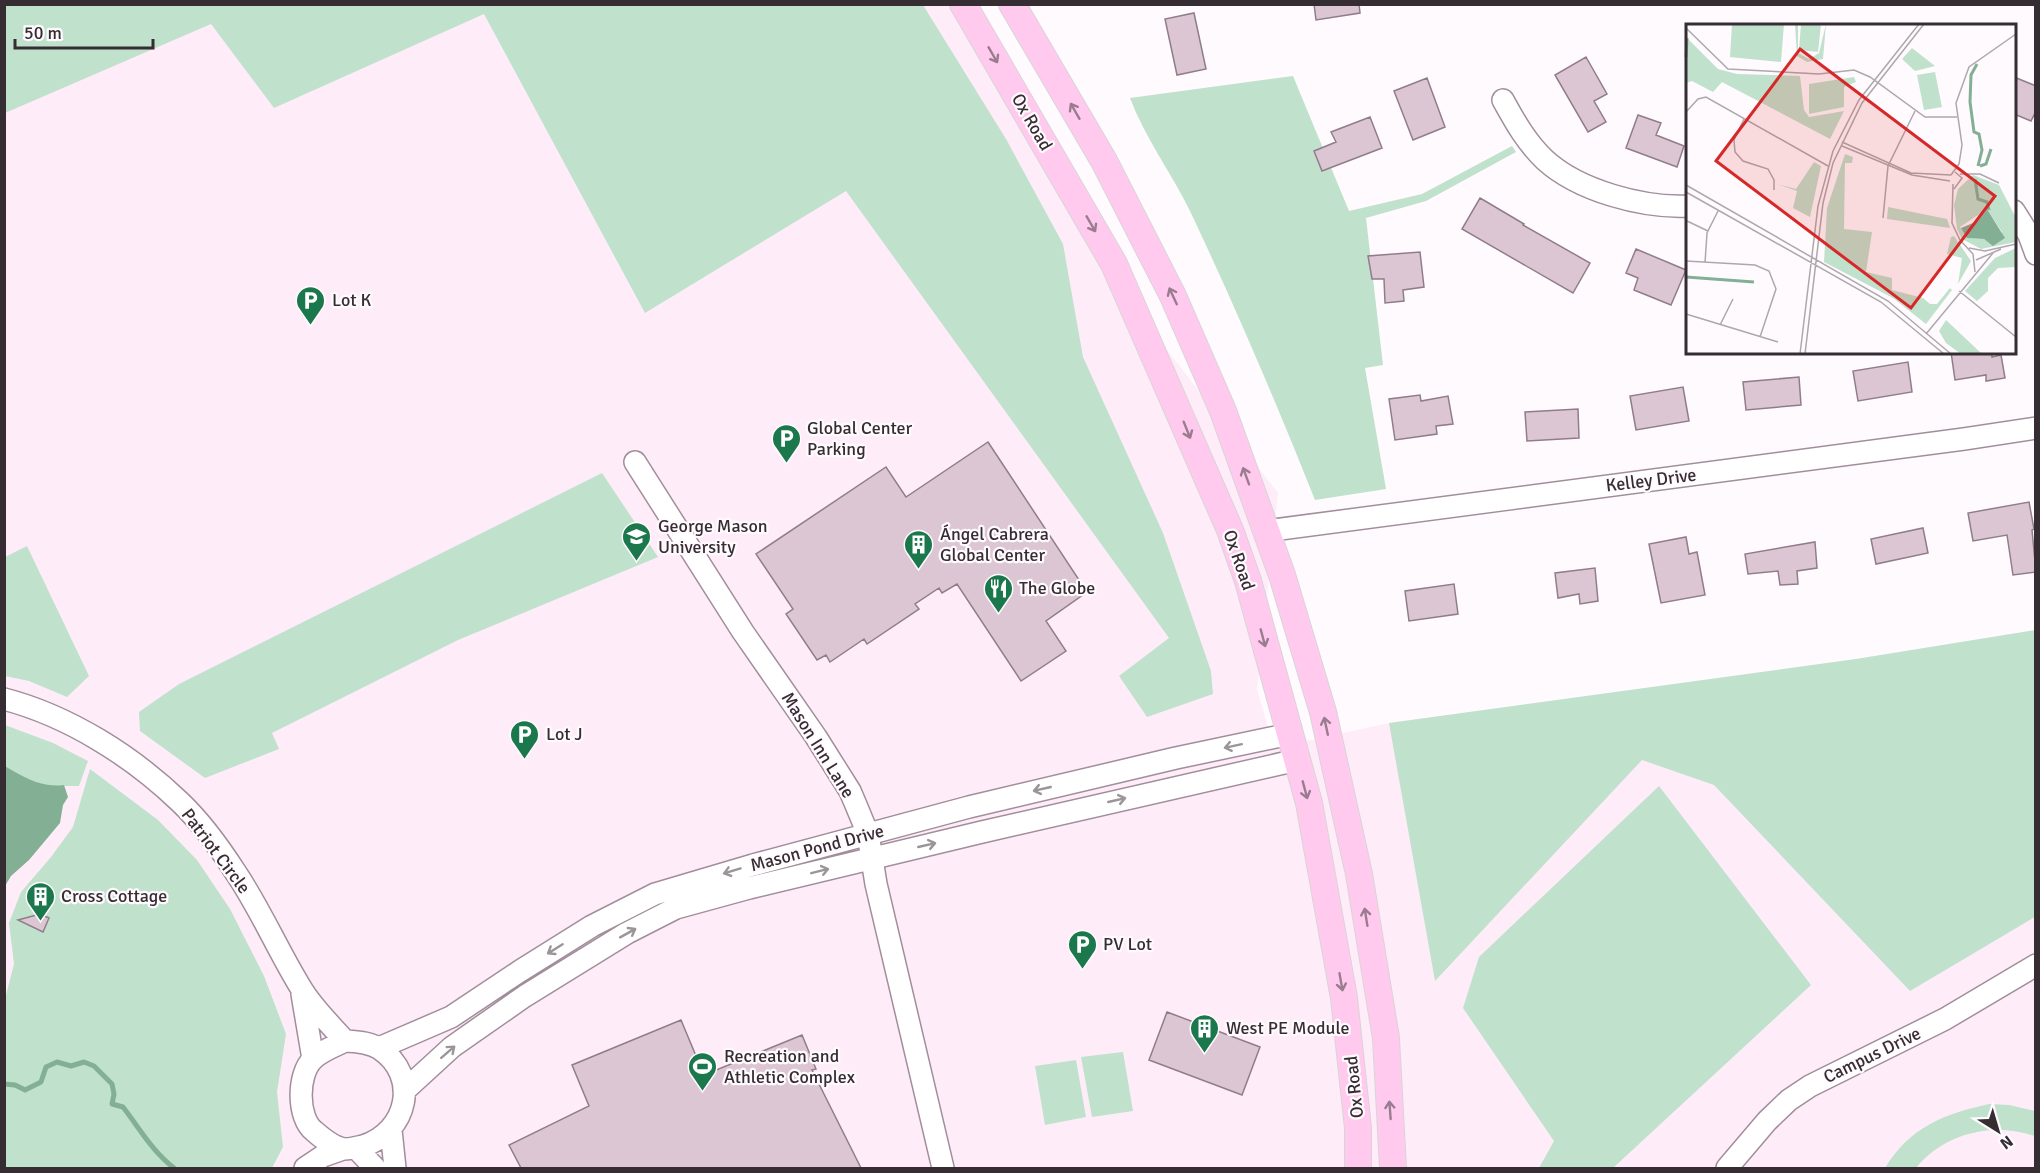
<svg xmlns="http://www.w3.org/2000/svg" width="2040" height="1173" font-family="Signika,sans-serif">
	<rect width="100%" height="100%" fill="#fffafd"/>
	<path fill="#feedf8" d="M5,5h948l149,261 176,227 -21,196 17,59 115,-25 467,-64 179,-29v538h-2030z"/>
	<path fill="#c0e1cc" d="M5,4l918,1 83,134 57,105 20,113 80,176 48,138 2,23 -66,23 -28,-41 50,-38 -323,-447 -201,122 -161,-299 -210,94 -63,-84 -206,89z
		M1293,76l56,135 73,-17 90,-48 4,6 -90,49 -60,17 17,147 -18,3 21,121 -71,11c-39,-98 -80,-194 -125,-289 -19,-39 -45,-73 -60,-113z
		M602,473l56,84 -200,83 -186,93 7,16 -74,29 -65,-47 -1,-19 40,-28z
		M27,546l62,130 -22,21 -38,-16 -24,-5v-119z
		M2035,630v287l-125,74 -196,-206 -72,-25 -207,221 -46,-258 467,-64z
		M5,725l48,18 35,18 -9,25h-25l-22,-4 -27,-16z
		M90,769l68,51 39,40 33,49 34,67 22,58 -9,58 6,55 -11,21h-267l-1,-165 10,-39 -5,-41 12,-31 30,-35 22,-30z
		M1659,786l152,199 -198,183h-74l15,-27 -91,-133 16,-51z
		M1123,1052l10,59 -41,6 -11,-60z
		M1076,1060l10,57 -41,8 -10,-59z
		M1989,1104l20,1 26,6v25c-43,-14 -90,-3 -119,32h-31c25,-41 59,-54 104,-64z"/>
	<path fill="#83b095" d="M5,766c19,11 36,22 59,19l4,12 -5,8 -3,18 -31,37 -18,16 -6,10z"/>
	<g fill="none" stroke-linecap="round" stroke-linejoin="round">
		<path stroke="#83b095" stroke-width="5" d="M4,1084l11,1 10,5 16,-8 5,-15 11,-5 14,4 13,-4 10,4 18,18 2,10 -2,10 11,3c17,22 29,44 51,61"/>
	</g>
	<path fill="#dcc6d4" stroke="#907d89" stroke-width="1.5" d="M1314,4h45l1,9 -44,7z
		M1194,13l12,56 -29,6 -12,-56z
		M1586,57l21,37 -13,7 12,21 -18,10 -33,-57z
		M2014,77l22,9v25l-5,10 -17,-7z
		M1427,78l18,49 -32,13 -19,-49z
		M1638,115l23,8 -5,12 28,11 -7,21 -51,-19z
		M1370,117l12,31 -60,23 -8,-20 22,-9 -5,-10z
		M1480,198l44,26 -1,1 67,38 -17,30 -111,-64z
		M1636,249l50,21 -15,35 -37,-15 4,-12 -12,-5z
		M1420,252l4,35 -21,3 1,11 -19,2 -1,-24h-12l-4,-23z
		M1951,352h41v5l9,-2 4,23 -19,3v-6l-31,5z
		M1908,362l4,30 -54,9 -5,-30z
		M1799,377l2,28 -55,5 -3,-28z
		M1683,387l6,34 -53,9 -6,-34z
		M1420,395l1,6 27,-5 5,28 -17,2 1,8 -42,6 -6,-41z
		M1578,409l1,29 -52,3 -2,-29z
		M988,442l99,150 -41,29 20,30 -45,30 -64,-97 -15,9 -3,-5 -24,16 4,5 -52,35 -3,-5 -34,23 -4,-7 -9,5 -31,-46 7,-5 -37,-55 130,-87 20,30z
		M2029,502l5,27 -2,1 4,42 -23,3 -6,-40 -34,6 -5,-28z
		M1923,528l5,25 -52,11 -5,-25z
		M1686,537l3,17 8,-2 8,43 -44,8 -12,-59z
		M1815,542l2,26 -20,3 1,13 -18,1 -2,-14 -30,3 -3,-20z
		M1595,568l3,33 -18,3 -1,-10 -21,4 -3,-25z
		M1454,584l4,30 -49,7 -4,-30z
		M40,914l9,4 -6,14 -25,-12z
		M1167,1012l93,35 -18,48 -93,-35z
		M681,1020l23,55 98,-40 14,34 -4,1 49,98h-340l-12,-23 80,-39 -17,-41z"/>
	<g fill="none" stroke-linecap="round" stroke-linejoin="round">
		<defs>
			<path id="minor" d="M1503,100c12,22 24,43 42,60 34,31 98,48 143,46
				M2014,211l15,24 7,19
				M635,462l108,170 73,105 34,54 6,14 12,29 8,50 67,284
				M1266,531l698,-92 72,-11
				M4,699c65,17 128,57 176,103 21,20 40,46 56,71 25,37 42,78 65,115 11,19 29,36 44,53
				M302,994l11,65
				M345,1041c12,1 24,1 35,8 40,27 28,83 -17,97 -5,1 -12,3 -18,3 -11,-1 -23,-11 -31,-18 -17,-13 -17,-57 -1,-72 8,-8 22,-13 32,-18z
				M379,1048l72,-31 69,-46 72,-45 63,-32 98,-29 216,-58 207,-49 114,-24
				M404,1091l48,-44 73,-51 102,-63 49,-25 73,-20 233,-56 315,-72
				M391,1130l4,38
				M356,1148l19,20
				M305,1168l18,-12 20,-7
				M1727,1168l40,-47 22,-21 21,-14 135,-67 91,-54"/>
			<path id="major" d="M963,4l151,260 116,266 18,51 61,222 35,195 14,130v40
				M1012,4l92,157 69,135 50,115 59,164 41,137 36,162 27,164 7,130"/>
		</defs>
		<use href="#minor" stroke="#a28e9b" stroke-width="24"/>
		<use href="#major" stroke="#d7d5d6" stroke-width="28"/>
		<use href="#minor" stroke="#fff" stroke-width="21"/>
		<use href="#major" stroke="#ffcaee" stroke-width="26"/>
	</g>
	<defs><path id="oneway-shaft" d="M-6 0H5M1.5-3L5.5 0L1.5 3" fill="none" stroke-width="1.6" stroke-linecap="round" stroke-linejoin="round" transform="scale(1.5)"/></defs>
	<g stroke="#9a7c90">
		<use href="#oneway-shaft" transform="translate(993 55) rotate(60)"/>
		<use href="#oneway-shaft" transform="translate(1075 111) rotate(-120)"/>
		<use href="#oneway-shaft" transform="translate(1091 224) rotate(60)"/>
		<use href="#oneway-shaft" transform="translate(1173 296) rotate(-115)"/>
		<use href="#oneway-shaft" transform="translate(1187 430) rotate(68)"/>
		<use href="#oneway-shaft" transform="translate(1246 476) rotate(-110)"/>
		<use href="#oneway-shaft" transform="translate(1263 638) rotate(75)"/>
		<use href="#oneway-shaft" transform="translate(1326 726) rotate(-102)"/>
		<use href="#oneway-shaft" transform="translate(1305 790) rotate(75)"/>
		<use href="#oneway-shaft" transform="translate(1366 917) rotate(-99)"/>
		<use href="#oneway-shaft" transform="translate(1341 982) rotate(80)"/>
		<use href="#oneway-shaft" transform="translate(1390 1110) rotate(-94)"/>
	</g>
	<g stroke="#9a9698">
		<use href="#oneway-shaft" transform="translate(1233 746) rotate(168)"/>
		<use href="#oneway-shaft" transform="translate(1042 789) rotate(167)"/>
		<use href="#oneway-shaft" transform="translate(1117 800) rotate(-13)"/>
		<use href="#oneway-shaft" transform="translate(927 845) rotate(-13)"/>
		<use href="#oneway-shaft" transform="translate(732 871) rotate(163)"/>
		<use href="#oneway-shaft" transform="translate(820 871) rotate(-14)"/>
		<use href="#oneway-shaft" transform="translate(628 933) rotate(-29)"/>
		<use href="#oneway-shaft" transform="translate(555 949) rotate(148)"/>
		<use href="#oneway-shaft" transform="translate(448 1052) rotate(-41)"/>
	</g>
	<defs>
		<symbol id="parking-pin" viewBox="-11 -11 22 30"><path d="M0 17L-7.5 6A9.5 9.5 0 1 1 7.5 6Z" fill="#1b774c" stroke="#fffafd"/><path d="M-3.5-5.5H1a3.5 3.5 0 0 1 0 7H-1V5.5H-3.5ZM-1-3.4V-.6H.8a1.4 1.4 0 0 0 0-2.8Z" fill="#fff"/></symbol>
		<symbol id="university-pin" viewBox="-11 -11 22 30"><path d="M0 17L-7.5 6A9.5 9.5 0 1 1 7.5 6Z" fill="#1b774c" stroke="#fffafd"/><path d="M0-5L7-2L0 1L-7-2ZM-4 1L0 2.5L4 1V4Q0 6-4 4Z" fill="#fff"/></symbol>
		<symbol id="building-pin" viewBox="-11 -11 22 30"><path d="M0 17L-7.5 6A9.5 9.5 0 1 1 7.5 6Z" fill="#1b774c" stroke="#fffafd"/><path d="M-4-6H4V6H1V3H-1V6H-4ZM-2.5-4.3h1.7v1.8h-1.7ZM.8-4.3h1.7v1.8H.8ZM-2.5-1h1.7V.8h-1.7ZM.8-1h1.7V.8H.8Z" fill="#fff"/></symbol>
		<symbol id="restaurant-pin" viewBox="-11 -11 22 30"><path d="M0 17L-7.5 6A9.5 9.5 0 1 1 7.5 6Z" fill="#1b774c" stroke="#fffafd"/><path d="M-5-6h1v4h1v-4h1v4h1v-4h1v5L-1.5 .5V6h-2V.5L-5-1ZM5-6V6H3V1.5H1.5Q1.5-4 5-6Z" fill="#fff"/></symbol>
		<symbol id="stadium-pin" viewBox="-11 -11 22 30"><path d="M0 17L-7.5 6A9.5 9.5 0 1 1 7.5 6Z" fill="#1b774c" stroke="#fffafd"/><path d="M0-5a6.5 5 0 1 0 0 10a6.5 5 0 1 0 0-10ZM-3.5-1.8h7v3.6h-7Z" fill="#fff"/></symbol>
	</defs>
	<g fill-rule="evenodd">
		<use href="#parking-pin" x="294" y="284" width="33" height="45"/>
		<use href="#parking-pin" x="770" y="422" width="33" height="45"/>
		<use href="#university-pin" x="620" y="520" width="33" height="45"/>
		<use href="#building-pin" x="902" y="528" width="33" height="45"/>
		<use href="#restaurant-pin" x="982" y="572" width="33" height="45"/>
		<use href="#parking-pin" x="508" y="718" width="33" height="45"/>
		<use href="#building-pin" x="24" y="880" width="33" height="45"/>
		<use href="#parking-pin" x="1066" y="928" width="33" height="45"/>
		<use href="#building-pin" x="1188" y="1012" width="33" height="45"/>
		<use href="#stadium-pin" x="686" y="1050" width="33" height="45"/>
	</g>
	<g text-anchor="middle" stroke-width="4.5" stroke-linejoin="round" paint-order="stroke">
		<g font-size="18" fill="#352d32" stroke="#fffafd">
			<text transform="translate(1032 122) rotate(60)" y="6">Ox Road</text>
			<text transform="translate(1651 480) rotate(-7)" y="6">Kelley Drive</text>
			<text transform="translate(1239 560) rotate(71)" y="6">Ox Road</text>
			<text transform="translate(818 745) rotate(58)" y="6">Mason Inn Lane</text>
			<text transform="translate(817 848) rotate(-15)" y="6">Mason Pond Drive</text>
			<text transform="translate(216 851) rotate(53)" y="6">Patriot Circle</text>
			<text transform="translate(1872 1055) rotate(-26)" y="6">Campus Drive</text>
			<text transform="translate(1354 1087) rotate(-96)" y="6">Ox Road</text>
		</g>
		<g font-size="18" fill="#352d32" stroke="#fffafd" text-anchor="start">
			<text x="332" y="306">Lot K</text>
			<text x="807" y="434">Global Center<tspan x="807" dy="21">Parking</tspan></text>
			<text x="658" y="532">George Mason<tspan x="658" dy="21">University</tspan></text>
			<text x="940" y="540">Ángel Cabrera<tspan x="940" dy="21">Global Center</tspan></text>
			<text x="1019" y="594">The Globe</text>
			<text x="546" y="740">Lot J</text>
			<text x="61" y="902">Cross Cottage</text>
			<text x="1103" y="950">PV Lot</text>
			<text x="1226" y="1034">West PE Module</text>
			<text x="724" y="1062">Recreation and<tspan x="724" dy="21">Athletic Complex</tspan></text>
		</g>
	</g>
	<g transform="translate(1686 24)">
		<rect width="330" height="330" fill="#fffafd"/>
		<path d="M46,0h52l-3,38 -51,-5zM109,0h3v29l11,6 10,-6 7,-29 -3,35 -16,3 -10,-6zM115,0h20l-3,28 -19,-2zM0,13l32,32 19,5 63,2 4,34 5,7 35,-6 -14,28 -108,-57 -9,10 -21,-11 -6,2zM226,24l23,18 -20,5 -13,-12zM249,48l7,35 -18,3 -7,-35zM168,53l2,5 -12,5v20l-35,7v-30zM159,130l8,3 -1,6h-7l-1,66 28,3 -6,40 26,6v12l31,8 7,6h7l13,-16 2,2 -26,34 -33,-26 -69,-36 3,-54zM128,138l7,4 -11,51 -17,-9 4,-17 -20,-7 19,5zM287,151l26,10 17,33v24l-35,7 -19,-10 -5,-10 -3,-24 4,-16zM301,185l15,23 -10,12 -8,-5 -15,-1 -9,-11zM202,183l59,12 3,9 -63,-9zM268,212l17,25 -13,23 4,-26 -15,-4 4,-17zM330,224v19l-18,1 -10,10v13l-11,10 -12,-10 30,-33zM260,296l36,34h-21l-15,-11 -7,-12z" fill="#c0e1cc" fill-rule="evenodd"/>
		<path d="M301,185l18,29 -12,8 -9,-7 -17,-1 -6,-10 17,-7z" fill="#83b095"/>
		<path fill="none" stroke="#83b095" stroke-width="3" d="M0,33l1,-19M291,40l-6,11 -1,27 4,30 5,2 3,16 -4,16M294,142l6,-2 5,-15M289,155l3,20 9,3 2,8M0,253l68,5"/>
		<path fill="none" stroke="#aea8ac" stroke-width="1.5" d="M0,4l42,41 91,5 35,-4 16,7 55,40h32M0,88l12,-13 8,-2 122,69M58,95l-10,21 1,12 8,9 25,8 6,11v10M156,118l69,31 40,2M156,122l70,29 38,6M274,150h20l19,9M265,151l8,-11 3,-19 -6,-42 13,-36 47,-33M267,160l-1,39 8,17 13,14 2,18M0,161l202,116 63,53M268,165l8,-11 -7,-6M0,168l195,110 63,52M197,194l5,-52 27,-55M1,197l21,10M283,224l16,3 31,-7M290,236l25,-11M0,237l69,4 14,6 7,18 -16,48M19,239l2,-30 11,-22M273,267l57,46M0,290l92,28M34,301l13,-26M240,310l67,-81M114,330l18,-148 15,-55 26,-51 60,-76M119,330l18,-151 10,-40 29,-60 62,-79"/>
		<path fill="#d62828" fill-opacity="0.15" stroke="#d62828" stroke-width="3" d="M114,25l195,147 -84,112 -195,-147z"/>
		<rect width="330" height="330" fill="none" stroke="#352d32" stroke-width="3"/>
	</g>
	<rect width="2040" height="1173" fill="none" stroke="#352d32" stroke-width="12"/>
	<g transform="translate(1998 1131) rotate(143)" stroke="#fffafd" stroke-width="4.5" paint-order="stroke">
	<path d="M0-4.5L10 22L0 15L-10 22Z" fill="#352d32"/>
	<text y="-9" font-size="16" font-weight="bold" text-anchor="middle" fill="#352d32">N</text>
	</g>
	<path d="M15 39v9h138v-9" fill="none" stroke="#352d32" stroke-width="3"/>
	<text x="24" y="39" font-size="18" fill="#352d32" stroke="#fffafd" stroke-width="4.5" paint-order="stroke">50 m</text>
</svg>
